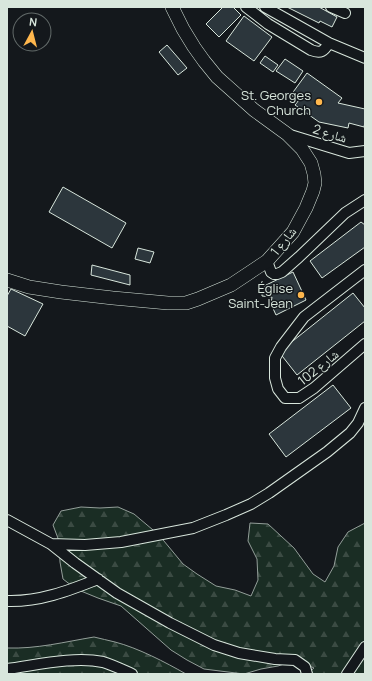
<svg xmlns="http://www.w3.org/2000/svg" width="372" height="681" font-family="Manrope,'Noto Naskh Arabic',sans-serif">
	<defs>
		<pattern id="forest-firs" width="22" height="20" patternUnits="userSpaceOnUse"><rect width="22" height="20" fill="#1a2d24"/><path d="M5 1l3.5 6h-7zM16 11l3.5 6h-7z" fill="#3b4b43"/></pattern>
	</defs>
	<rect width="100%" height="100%" fill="#14181c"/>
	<path fill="url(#forest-firs)" stroke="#939e99" d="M81,507l19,1 18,-1 16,7 25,21 24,29 14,10 19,12 19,4 16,6 7,-16 -1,-21 -9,-18 2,-18 18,1 26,24 19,26 12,8 9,-16 4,-19 10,-15 17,-9v151h-58l7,-6 -18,-8 -18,6 -17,3 -17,5 -40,-5 -17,-9 -16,-10 -50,-44 -23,-8 -22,-9 -13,-10 -3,-17 -1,-21 -6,-16 8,-14z
		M94,637c7,2 14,3 21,5 23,6 50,20 71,32h-179v-26c30,1 57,-6 87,-11z"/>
	<path fill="#2c363c" stroke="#d8e6dc" d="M223,7h10l8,8 -22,22 -13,-13z
		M287,7h32l18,10 -5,10 -12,-6 -1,2z
		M244,16l28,21 -18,24 -28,-20z
		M167,45l20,23 -9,7 -19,-23z
		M265,56l13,9 -5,7 -13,-9z
		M285,59l18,12 -8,12 -19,-12z
		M307,73l35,25 -4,5 27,6v13l-1,5 -15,-4 -1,5 -29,-6 -24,-17 4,-5 -8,-5z
		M63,187l63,36 -14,25 -63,-36z
		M361,222l4,3v22l-43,31 -12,-17z
		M138,248l16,4 -4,11 -15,-4z
		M92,265l38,10v10l-39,-10z
		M293,272l13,28 -30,15 -5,-11 1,-7 -10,-1v-6h4l-2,-4z
		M11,289l32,15 -18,32 -18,-10v-30z
		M353,293l12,15v13l-68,54 -18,-23z
		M333,385l18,23 -65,49 -17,-23z"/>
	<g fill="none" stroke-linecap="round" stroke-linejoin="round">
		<defs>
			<path id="minor" d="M246,7l22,17 43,26c10,4 13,1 18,-7
				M265,7l64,36 36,15
				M331,7l14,6
				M287,134l62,19 16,-2
				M267,261l4,11 3,2h3l5,-2 17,-15 46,-44 20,-13
				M365,270l-61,47 -23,30 -6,11v20l3,11 7,9h14l15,-10 51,-44
				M7,520l44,24 24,19 42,30 53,30 44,22 25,8 36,6 20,1 10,7 2,7
				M51,544l34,1 36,-3 72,-14 33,-13 25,-11 18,-11 58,-41 23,-19 8,-10 7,-15
				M7,601c32,1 61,-10 91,-22
				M7,669c30,-4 67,-13 96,-7 10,3 20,8 29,12
				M347,674l18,-27"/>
			<path id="tertiary" d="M7,280l22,7 32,5 52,6 55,5h18l12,-4 33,-14 36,-24 26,-29 13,-24 7,-17 2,-8 -1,-9 -3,-11 -9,-14 -15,-15 -33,-24 -37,-33 -13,-16 -10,-14 -11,-18 -11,-22"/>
		</defs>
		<use href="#minor" stroke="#d8e6dc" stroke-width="12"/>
		<use href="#tertiary" stroke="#d8e6dc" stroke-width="14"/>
		<use href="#minor" stroke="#14181c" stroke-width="10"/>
		<use href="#tertiary" stroke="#14181c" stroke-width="13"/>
	</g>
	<g fill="#ffb74d" stroke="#14181c" stroke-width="1.5">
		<circle cx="319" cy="102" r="4"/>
		<circle cx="301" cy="295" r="4"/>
	</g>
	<g text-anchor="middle" stroke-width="3" stroke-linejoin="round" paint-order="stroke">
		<g font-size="13" fill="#d8e6dc" stroke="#14181c" text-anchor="end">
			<text x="311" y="100">St. Georges<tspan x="311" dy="15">Church</tspan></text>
			<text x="293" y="293">Église<tspan x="293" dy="15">Saint-Jean</tspan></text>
		</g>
		<g font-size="13" fill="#d8e6dc" stroke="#14181c">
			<text transform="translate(330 133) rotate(17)" y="5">شارع 2</text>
			<text transform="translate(283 241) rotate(-51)" y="5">شارع 1</text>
			<text transform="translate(318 367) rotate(-39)" y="5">شارع 102</text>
		</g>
	</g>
	<rect width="372" height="681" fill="none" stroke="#d8e6dc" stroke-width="16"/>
	<g transform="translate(32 32) rotate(7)"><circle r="19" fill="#14181c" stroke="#626a69"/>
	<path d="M0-3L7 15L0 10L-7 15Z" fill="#ffb74d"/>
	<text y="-6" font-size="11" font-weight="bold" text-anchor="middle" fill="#d8e6dc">N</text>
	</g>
</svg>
